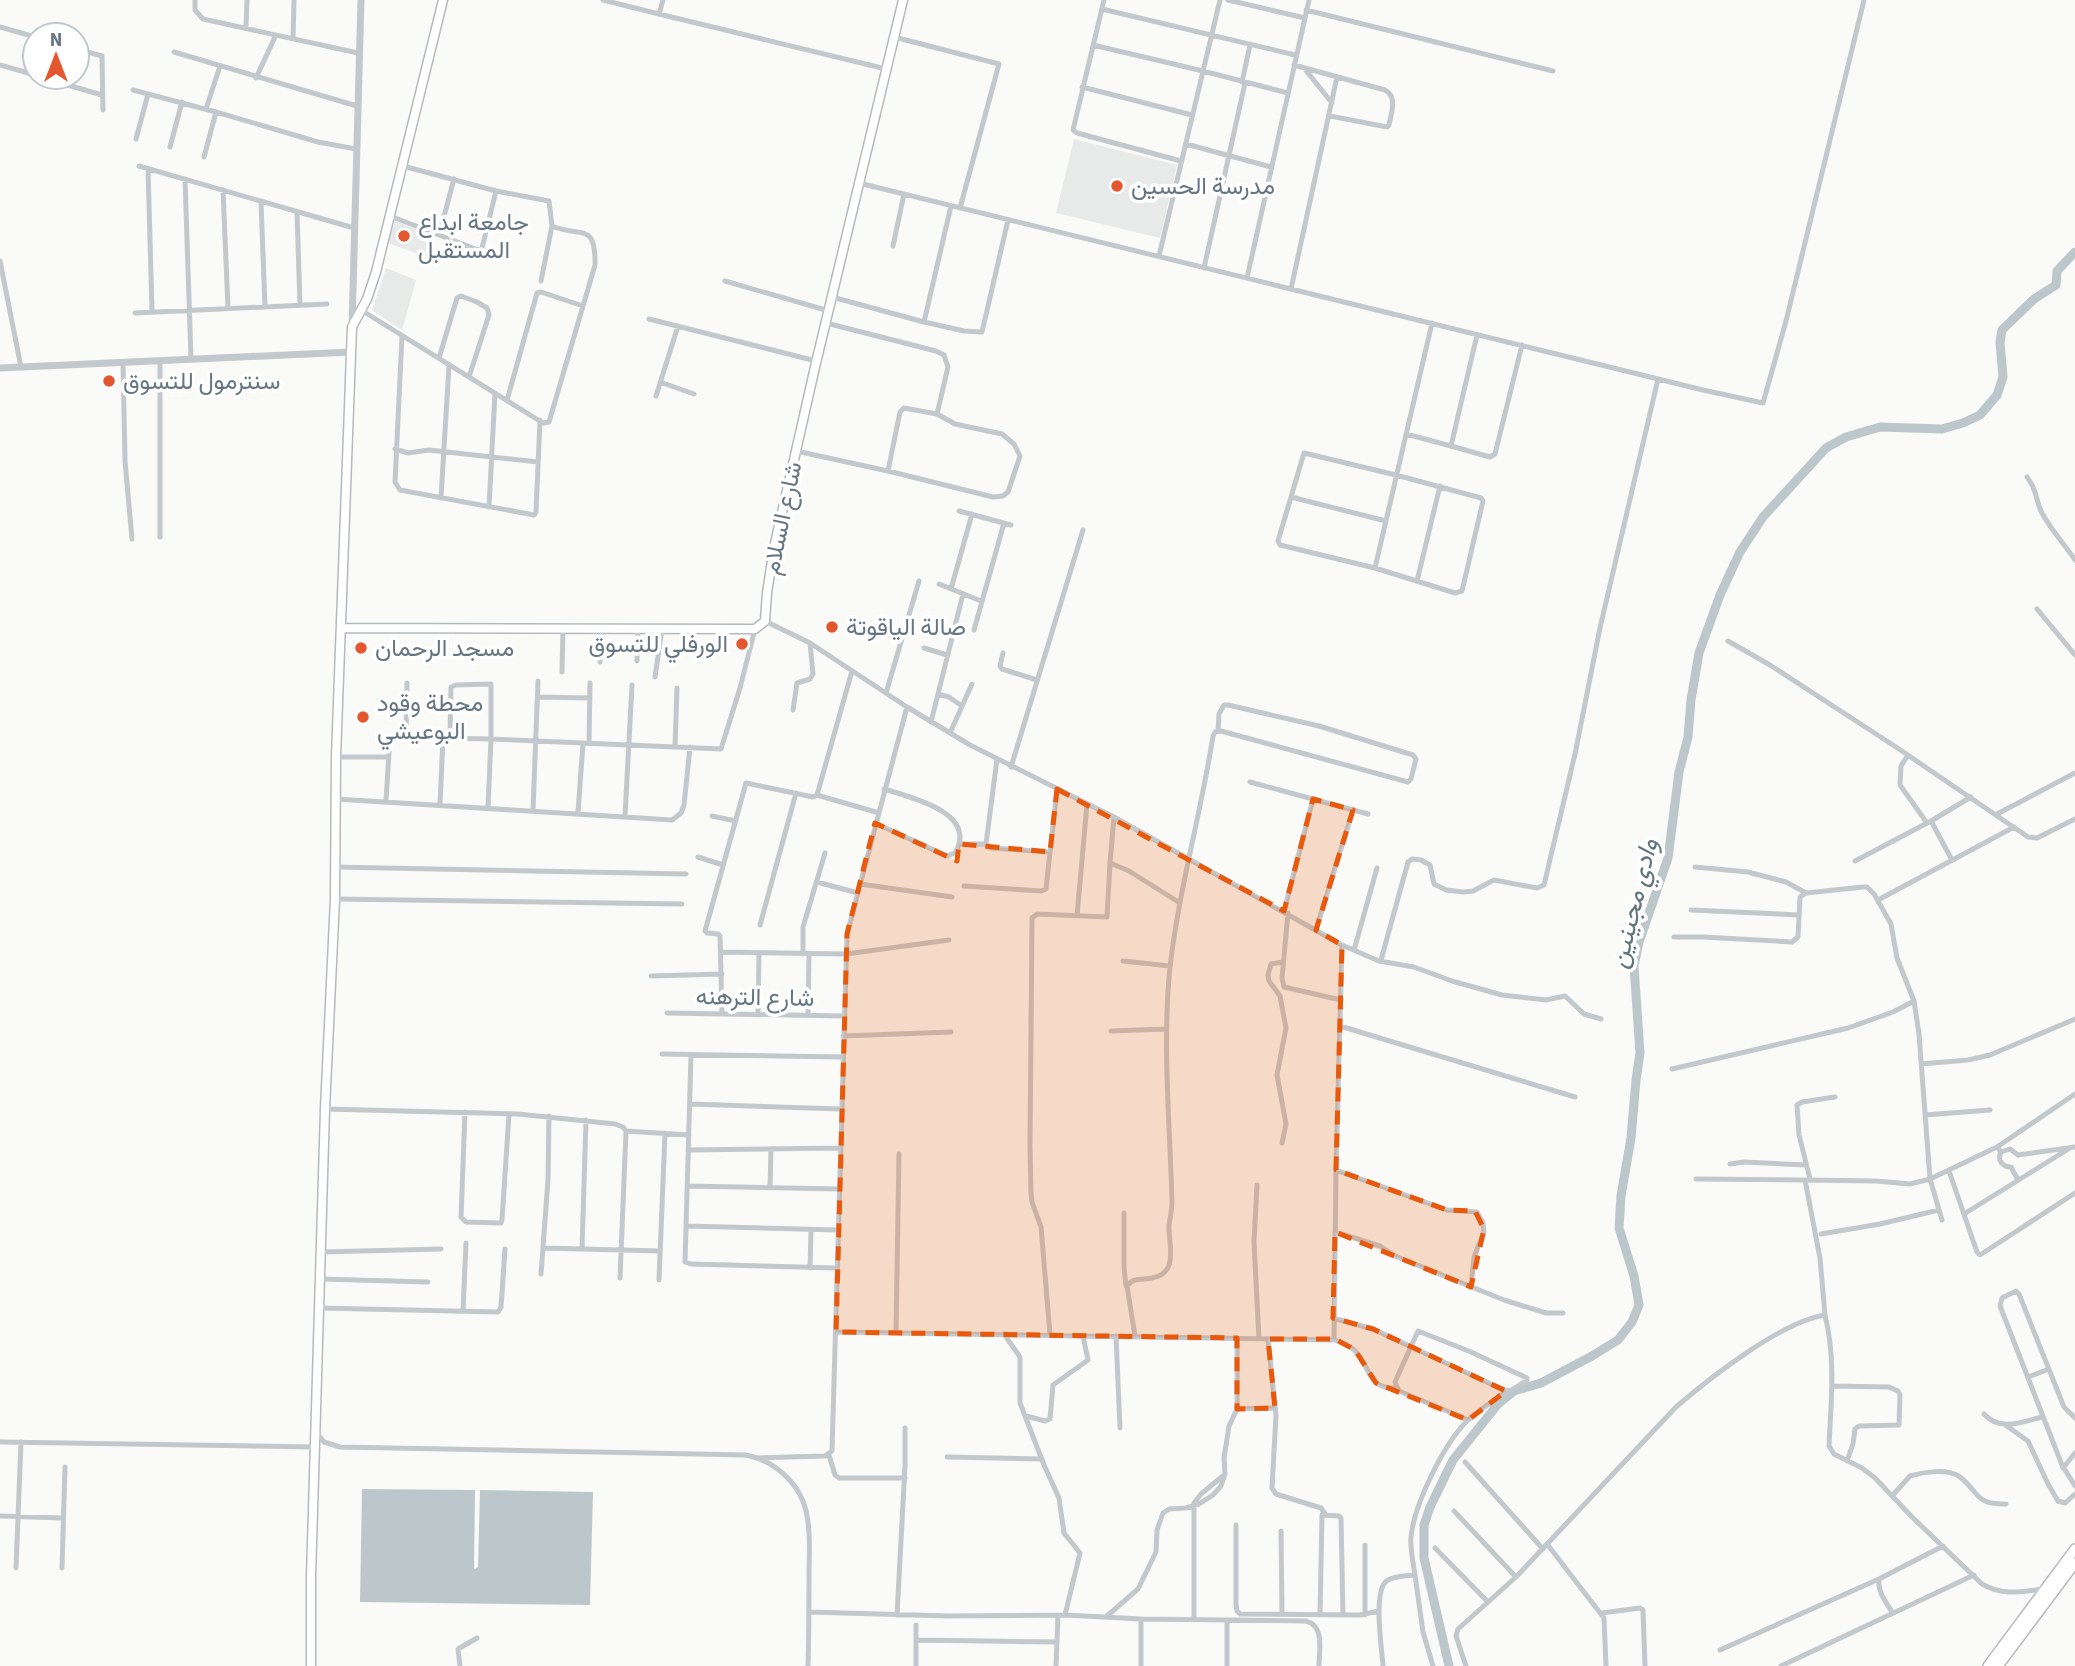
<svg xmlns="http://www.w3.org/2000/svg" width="2075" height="1666" font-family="'Source Sans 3',Vazirmatn,sans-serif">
	<rect width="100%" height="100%" fill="#fafaf8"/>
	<path fill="#e8e9e9" d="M1074,139l103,26 -17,73 -104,-25z
		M395,221l39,15 -5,22 -41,-15z
		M386,268l30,12 -14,50 -30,-20z"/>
	<path fill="#bbc7cb" d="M362,1489l113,1 -1,78 1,1 3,-2 2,-77 113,2 -3,113 -230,-3z"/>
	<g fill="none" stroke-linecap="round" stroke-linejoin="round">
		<path stroke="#bbc7cb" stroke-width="9" d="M1449,1666l-25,-108v-33l6,-18 23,-47 45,-56 16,-13 27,-8 51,-27 26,-16 14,-18 7,-17 -5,-29 -15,-48 2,-32 10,-58 5,-58 4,-27 -6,-87 5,-24 29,-84 11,-86 9,-35 3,-37 8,-47 21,-58 20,-43 23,-35 63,-69 20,-11 34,-10 62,2 21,-6 17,-8 17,-20 6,-18 -3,-35 2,-12 32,-31 22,-14 1,-14 18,-19"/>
		<defs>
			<path id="secondary" d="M341,628l414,1 10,-8 2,-28 7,-45 41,-181 88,-367
				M311,1666v-89l14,-468 10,-210 1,-142 16,-430 15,-28 9,-27 67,-272"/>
			<path id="trunk" d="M1988,1666l87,-117
				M1998,1666l77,-103"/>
		</defs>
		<use href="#secondary" stroke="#b3babf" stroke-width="11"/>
		<use href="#trunk" stroke="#b4b9bd" stroke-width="12"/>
		<path stroke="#c3c8cc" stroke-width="5" d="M195,0v10l8,9 155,34
			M603,0l56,14 4,-14
			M1104,0l-31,130 4,3 104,28
			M1228,0l77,18
			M1102,9l193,46
			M1306,10l247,61
			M659,14l227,55
			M0,27l35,10
			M246,27l1,-27
			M894,37l105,27 -39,144
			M293,39l1,-39
			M1093,45l110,26 85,22
			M77,49l25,7 1,54
			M174,52l183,54
			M0,65l35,10
			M1294,65l91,25c13,7 6,23 4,35l-2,2 -57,-11
			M1304,68l28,35
			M40,77l62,18
			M256,78l20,-43
			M1242,82l8,-37
			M1082,87l110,28
			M133,90l83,22 102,30 38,7
			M206,109l14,-43
			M136,139l12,-45
			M1186,144l85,23
			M170,147l12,-45
			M204,157l12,-45
			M139,166l215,62
			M148,169l4,142
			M185,179l6,180
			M859,183l844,207 60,13 23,-82 78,-321
			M223,190l5,118
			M261,202l4,105
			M297,212l3,93
			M390,216l88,34 4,-2 14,-57 -93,-25
			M439,235l15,-56
			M893,246l11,-52
			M1159,256l61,-256
			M0,261l21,106
			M1204,268l41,-185
			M1247,278l62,-278
			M541,281l11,-55
			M725,281l104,30
			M1291,289l46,-212
			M832,297l92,25 40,9 18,1 26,-112
			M361,310l182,113 6,-1 46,-157c1,-44 -15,-27 -43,-39l-3,-25 -53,-10
			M135,313l192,-9
			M649,319l167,42
			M924,322l27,-116
			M826,323l110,28 8,4 4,12 -11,47
			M1477,335l-26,111 39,11 5,-3 27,-109
			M402,336l-7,146 5,8 134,25 2,-3 4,-92
			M439,358l18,-60 4,-2 16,6 10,6 2,7 -20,62
			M160,361v176
			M123,362l2,99 7,78
			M660,382l34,12
			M656,396l22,-70
			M507,400l30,-107 4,-1 42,14
			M1406,434l45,12
			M395,449l13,4 21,-3 109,12
			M796,451l92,20 105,26 10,-1 5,-4 12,-36 -6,-12 -12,-10 -47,-10 -18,-10 -33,-6 -4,4 -12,59
			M1304,453l92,22 85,23 2,3 -21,90 -7,2 -80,-25 -95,-23 -2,-4z
			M2027,477c11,14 8,23 15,36 9,17 23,32 33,47
			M1291,497l95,24
			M441,498l8,-133
			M489,507l6,-114
			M959,511l52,14
			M1375,568l57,-245
			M1417,581l23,-95
			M939,584l42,17
			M951,589l21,-75
			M2037,609l38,46
			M765,621l45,22 97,64 63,38 144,72 228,128 -6,225 -2,168 -2,2 -496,-8
			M974,630l30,-107
			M1728,641l42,24 126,82 132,90 9,1 38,-19
			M924,648l23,7
			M1003,653l-3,13 2,3 35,11
			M637,661l1,-32
			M600,662l1,-33
			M562,672l1,-43
			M655,677l7,-48
			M886,693l33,-112
			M938,694l11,3 13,9
			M538,697l52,1
			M793,710l4,-27 13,-4 3,-5 -3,-31
			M931,722l32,-128
			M950,733l22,-49
			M406,738l1,-55
			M450,738l1,-51 5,-2 35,-1v55l-3,69
			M589,743l1,-60
			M675,747l2,-59
			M1908,755l-7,11 -1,19 27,38
			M336,757h52
			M1011,767l72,-237
			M1250,782l118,32
			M817,795l35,-124
			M336,799l336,21 9,-7 3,-8 6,-58
			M386,801l4,-64 101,2 230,10 19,-61 15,-59
			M440,805l3,-67
			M533,810l5,-129
			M578,813l5,-70
			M1997,814l78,-41
			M625,816l7,-131
			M712,816l24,5
			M1114,817l-4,46 19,8 51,32
			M1931,821l21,39
			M875,823l72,33 8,-3c24,-41 -46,-56 -71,-64
			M959,844h27l5,4 59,4
			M986,844l11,-85
			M698,857l25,8
			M1855,861l76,-40 40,-24
			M335,867l351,7
			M1695,867l53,5 38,10 20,11 57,-6h4l7,7 17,30 6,34 17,43 5,33 11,145 12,41
			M817,882l41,11
			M860,884l92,13
			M964,886l77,5 5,-2 11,-100
			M335,899l347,5
			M1878,900l136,-73
			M1691,910l108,5
			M1284,911l29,-112
			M1288,913l-6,65 2,9 57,13
			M1077,916l10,-112
			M760,925l36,-132
			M1316,930l37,-120
			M1674,937h29l89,5 6,-5 2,-40 6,-4
			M1342,945l37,16 2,-1 27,-98 4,-3 9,1 9,5 4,19 12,6 17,2 10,-1 21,-11 43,8 7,-3 31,-131 25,-126 58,-249
			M1354,950l23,-82
			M722,952l124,2 103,-14
			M803,954v-27l22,-74
			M1123,961l47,5
			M1379,961l35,6 38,14 50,14 44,5 19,-4 19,18 17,5
			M651,976l71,-2
			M667,1013l176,3
			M722,1013l-2,-77 -2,-2 -11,-1 -2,-2 41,-148 67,14 4,-2 62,18
			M758,1014l1,-60
			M808,1015l1,-60
			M1340,1026l235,71
			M1111,1031l55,-2
			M843,1036l108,-4
			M662,1054l180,3
			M691,1055l-6,207 6,2 145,4
			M1921,1064l47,-4 22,-5 85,-36
			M1672,1069l176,-41 45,-16 21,-11
			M690,1104l151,5
			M325,1109l193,5 97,10 8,3 3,4 -6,147
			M465,1112l-4,105 5,5 35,1 1,-3 7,-106
			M1925,1115l65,-5
			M626,1131l63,4
			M1282,1143l4,-19 -9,-49 9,-47 -6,-32 -11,-15 -1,-6 3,-11 12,-2
			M1999,1149l2,3c-4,8 1,15 10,15l7,13
			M688,1150l151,-2
			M2001,1152l9,-3 8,6 57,-8
			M1730,1164l14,-2 62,3
			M1336,1170l111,40 30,2 6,11 1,9 -10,25 -3,30
			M1949,1171l28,81 3,3 95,-62
			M1696,1179l109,1
			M1810,1179l-11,-44 -2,-30 5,-3 33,-5
			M1257,1185l-3,57 5,97
			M687,1186l151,3
			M770,1188l1,-39
			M1124,1213v54l2,19
			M1964,1214l106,-66
			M686,1226l151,4
			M1335,1232l45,14 15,10 109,44 42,13h17
			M1821,1234l59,-10 59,-14
			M543,1248l117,3
			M582,1249l4,-129
			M321,1252l120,-3
			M810,1268l1,-38
			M541,1274l7,-94 1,-64
			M320,1279l108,3
			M659,1280l6,-147
			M319,1308l179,4 3,-5 4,-58
			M463,1311l3,-68
			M1825,1315c11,44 6,87 4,131l5,8 28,14 13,10 38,40 69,66c21,12 38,8 61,5
			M1333,1318l40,11 133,62c-12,10 -27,19 -39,30 -23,23 -53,83 -56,116 -1,12 2,25 4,38 -8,1 -20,1 -27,5 -16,8 -6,69 -5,86
			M896,1332l3,-178
			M1004,1334l16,23v46l24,62 15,33 5,35 16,20 -15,62
			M1050,1334l-9,-107 -9,-25 -1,-9 -1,-47 2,-228 5,-4 70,3 3,-54
			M1116,1336l4,92
			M1135,1336l-8,-50c7,-9 15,-6 25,-8 28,-5 16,-35 17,-53 1,-8 3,-15 3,-23 -2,-78 -10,-157 -2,-235 9,-78 31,-154 43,-231l2,-4 6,-1 187,51 3,-3 5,-20 -3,-4 -94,-29 -91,-21h-4l-5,9 -1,17
			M1268,1339l8,76 -4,73 4,6 45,14 5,7
			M1333,1339c6,3 15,6 20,10 18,15 12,40 43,39
			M2028,1377l21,-8
			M1832,1386l57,1 9,4 2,4 -1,30 -40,1 -4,3 -2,15 -6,17
			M1237,1409l38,-1
			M1984,1414c16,18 38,8 58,3
			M1026,1416l19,5 5,-2 3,-34 35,-25 -5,-24
			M2075,1418l-11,-11 -45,-113 -3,-3 -14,7 -2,8 62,159 13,21
			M1468,1420l-69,-29 -4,-9 23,-51 53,21 56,26v2l-15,10 -6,1
			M2004,1424l24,17 20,43 10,17 7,2 10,-9
			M316,1432l8,10 16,5 406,8c30,6 56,30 61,61 4,19 2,39 2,59 0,30 0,61 -1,91
			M0,1442l315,5
			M829,1455l6,20 4,3h66
			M947,1457l95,2
			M757,1458l68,-2 7,-5 15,-517 60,-227
			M1465,1462l78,87
			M2063,1468l12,-15
			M1892,1496l18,-20c13,-4 38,-8 50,1 20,16 15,28 46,27
			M1454,1511l62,66
			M0,1516l63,2
			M1236,1525v80l1,6 3,3 120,1 19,-4
			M1281,1531l1,83
			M1547,1544l57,74 2,48
			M1365,1545v70
			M1435,1548l53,54
			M16,1568l5,-126
			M62,1568l3,-101
			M1415,1575l8,57 10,34
			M809,1612l139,4 117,-1 76,4 165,2c19,5 13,29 13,45
			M1892,1612c-6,-10 -15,-21 -13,-33l64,-33
			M1602,1613l38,-5 3,2 2,56
			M897,1615l8,-149v-38
			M1320,1615l2,-100 17,1 2,2 2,97
			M1107,1616l31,-27 18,-37 1,-22 6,-17 6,-4 17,-1 13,-4 14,-9 8,-9 4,-12 -1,-16 5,-32 8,-17v-71
			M1141,1619v47
			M1194,1620v-117l7,-9 23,-19
			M916,1625v41
			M916,1640l141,2
			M1720,1650l159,-71
			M460,1666l-2,-17 19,-11
			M1056,1666l2,-51
			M1227,1666v-46
			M1466,1666l-10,-30 2,-7 58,-52 160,-170c35,-30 105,-85 149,-92l-5,-57 -15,-78 71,1 34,3 20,-5 67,-32 78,-53
			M1781,1666l193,-91"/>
		<path stroke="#c3c8cc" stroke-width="7" d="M352,326l9,-326
			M0,368l351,-16"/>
		<use href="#secondary" stroke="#fff" stroke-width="8"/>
		<use href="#trunk" stroke="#fff" stroke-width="9"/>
	</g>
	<path fill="#e8590c" fill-opacity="0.2" stroke="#e8590c" stroke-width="5" stroke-dasharray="14 9" stroke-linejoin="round" d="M1057,789l227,122 29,-112 40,11 -37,120 26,15 -6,225 111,40 28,1 9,18 -13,58 -136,-55 -2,86 40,11 133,62 -38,29 -92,-37 -21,-33 -20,-11h-67l7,69 -38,1v-71l-401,-6 11,-398 28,-111 82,38 2,-17 91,8z"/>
	<g fill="#e4572e" stroke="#fff" stroke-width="2.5">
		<circle cx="1117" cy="186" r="7"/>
		<circle cx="404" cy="236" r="7"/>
		<circle cx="109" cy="381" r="7"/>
		<circle cx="832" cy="627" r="7"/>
		<circle cx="742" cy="644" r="7"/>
		<circle cx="361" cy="648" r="7"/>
		<circle cx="363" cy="717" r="7"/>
	</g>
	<g text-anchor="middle" stroke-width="7" stroke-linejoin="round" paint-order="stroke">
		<g font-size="24" fill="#657683" stroke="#fff" text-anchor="start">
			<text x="1131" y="194">مدرسة الحسين</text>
			<text x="418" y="230">جامعة ابداع<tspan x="418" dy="28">المستقبل</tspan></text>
			<text x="123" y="389">سنترمول للتسوق</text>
			<text x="846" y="635">صالة الياقوتة</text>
			<text x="728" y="652" text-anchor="end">الورفلي للتسوق</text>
			<text x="375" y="656">مسجد الرحمان</text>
			<text x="377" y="711">محطة وقود<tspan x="377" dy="28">البوعيشي</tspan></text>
		</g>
		<g font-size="24" fill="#657683" stroke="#fff">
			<text transform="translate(782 518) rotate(-78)" y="8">شارع السلام</text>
			<text transform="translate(755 997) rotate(1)" y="8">شارع الترهنه</text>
		</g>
		<g font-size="26" font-style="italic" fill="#60757c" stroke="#fff">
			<text transform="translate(1633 903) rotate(-76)" y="9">وادي مجينين</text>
		</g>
	</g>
	<g transform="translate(56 56)"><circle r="33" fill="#ffffff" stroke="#c1c8cd" stroke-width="2"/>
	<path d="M0-5L12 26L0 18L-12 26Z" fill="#e4572e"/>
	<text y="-10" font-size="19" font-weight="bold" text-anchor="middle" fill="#657683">N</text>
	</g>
</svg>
